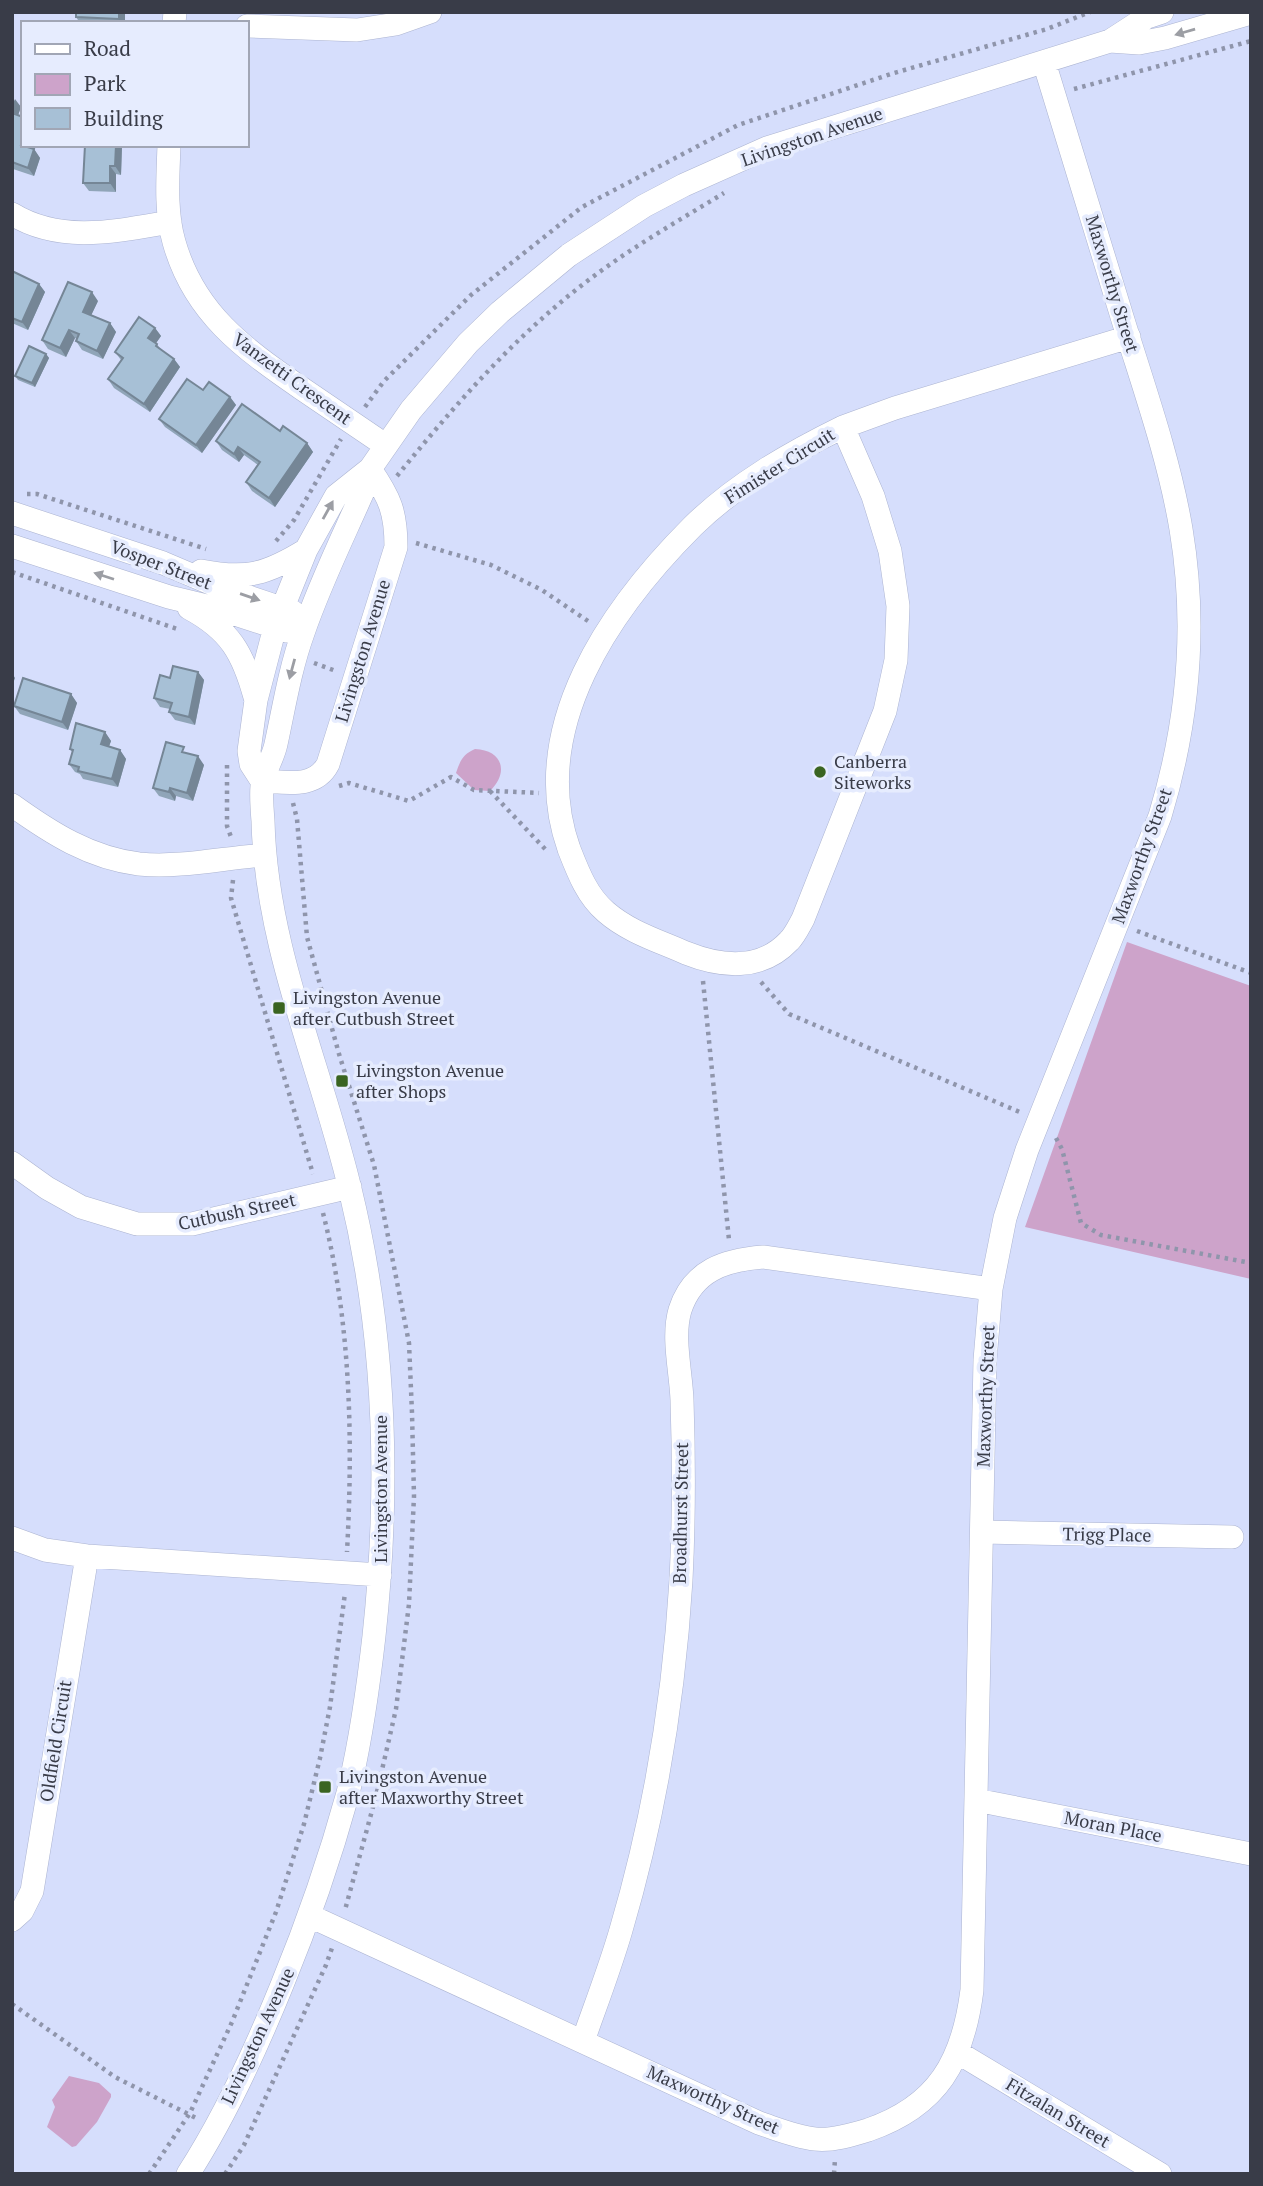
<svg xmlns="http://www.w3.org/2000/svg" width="1263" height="2186" font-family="'PT Serif',serif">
	<rect width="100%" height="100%" fill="#d6defc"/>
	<path fill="#cda3ca" d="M475,749c28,1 34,24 15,42l-16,-1 -18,-17c4,-12 7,-19 19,-24z
		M1127,942l124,44v293l-226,-52z
		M69,2076l30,7 12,11v3l-14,25 -21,24 -4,1 -25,-20 8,-20 -3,-7z"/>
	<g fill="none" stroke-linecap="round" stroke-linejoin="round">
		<defs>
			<path id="minor" d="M174,23l1,-11
				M247,26l110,4 39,-6 34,-12
				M1110,41l29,2 26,-5 86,-25
				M169,145c-1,31 -4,66 5,97 20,71 69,106 127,146 28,19 56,38 84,57
				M12,214c49,30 105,17 158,8
				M843,427c-53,26 -107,57 -150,99 -82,82 -167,202 -124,323 9,23 18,47 37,63 23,20 53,29 80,41 35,14 75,18 103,-12 6,-6 10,-15 14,-22l82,-208 11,-51 2,-54 -8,-55 -17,-55 -30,-69 52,-19 234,-71
				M12,513l151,50 59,25 71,24
				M12,546l157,51 54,13 64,21
				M201,571c46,9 66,3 105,-21
				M189,608c41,22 54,45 66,89
				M262,781l-11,-17 -2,-13 7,-51 19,-73 31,-77 30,-54 34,-27 41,-59 57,-67 32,-31 69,-57 75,-49 40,-21 83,-37 343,-107 37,-24 15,-5
				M262,781c24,1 53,8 66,-17l68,-217c0,-35 -6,-49 -26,-78
				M12,805c39,28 78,53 127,59 41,4 84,-6 125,-9
				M12,1163l35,25 34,19 56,17h55l158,-37
				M982,1532l250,5
				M12,1538l33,12 42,6 293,19
				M976,1800l275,54
				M310,1916l449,207c18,6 37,14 56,16 17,2 37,-4 53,-9 70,-24 95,-69 104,-140l13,-630 6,-71 14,-71 22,-68 133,-334c28,-93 37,-191 21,-287 -12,-71 -37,-141 -58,-209 -26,-86 -53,-172 -79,-258
				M12,1920l10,-9 10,-20 55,-335
				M583,2041c13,-37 27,-73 38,-111 33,-112 53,-232 60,-350 3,-59 3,-120 1,-180 -1,-28 -10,-63 -2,-90 13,-40 45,-50 83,-53l228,32
				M957,2052l203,122
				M188,2174c38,-59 68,-125 94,-189 26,-63 48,-127 66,-192 13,-52 20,-104 26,-157 16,-149 12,-300 -24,-447 -29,-122 -84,-241 -87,-368 -1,-12 -2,-24 -1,-35 1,-14 11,-27 14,-42 8,-37 14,-75 27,-111 17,-50 41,-98 62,-146l5,-18"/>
		</defs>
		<use href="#minor" stroke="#acb4d1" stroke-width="24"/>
		<path stroke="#8f95ab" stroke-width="4.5" stroke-dasharray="3.5 5" stroke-linecap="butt" d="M1074,89l177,-48
			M365,407l19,-26 87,-86 111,-88 156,-82 156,-52 153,-44 43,-17
			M397,476c57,-70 117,-139 189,-194 43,-33 92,-61 138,-89
			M27,494h10l169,55
			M276,541l18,-21 47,-81
			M416,543l75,22 51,25 46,31
			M12,572l168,58
			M314,663l22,8
			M227,765v61l4,11
			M339,786l10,-3 60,18 42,-24 23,13 65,3
			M490,791l57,60
			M293,803l4,16 10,118 32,117 35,111 35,178 3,70 2,83 -5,108 -13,105 -20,87 -31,114
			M233,880l-2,18 82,276
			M1137,931l114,42
			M703,981l26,259
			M761,982l28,32 233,99
			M1056,1138l6,11 19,74 20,12 150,28
			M323,1213c28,110 30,227 24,339
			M12,2004l103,73 83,42
			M149,2174l41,-61 42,-91 44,-110 28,-88 16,-66 10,-51 15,-114
			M225,2174l19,-29 82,-180 6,-17
			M834,2174l1,-15"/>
		<use href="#minor" stroke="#fff" stroke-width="23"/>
	</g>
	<path fill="#90a5b8" d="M125,12v11h-45l-4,-6z
		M12,98l9,9 -3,8 5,30h7l-1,2 5,2 6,9 -6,18 -21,-7 -1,-2z
		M122,145l-1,30 -5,-1v18l-27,-1 -6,-8z
		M12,271l27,13 6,8 -17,38 -16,-7z
		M98,301l-7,14 19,8 6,9 -13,27 -21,-9 -6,-9 1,-2 -2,-1 -9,19 -18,-8 -6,-9z
		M155,328l6,8 -5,7 6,8 12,8 6,8 -30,45 -36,-24 -6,-9 13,-19 -6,-8z
		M46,354l3,4 -14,29 -17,-7 -3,-4z
		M203,390l27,7 6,8 -34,48 -37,-26 -6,-8z
		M280,431l27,12 6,9 -38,55 -23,-16 -6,-9 12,-17 -14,-10 -5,7 -17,-12 -6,-9z
		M198,672l6,8 -9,45 -20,-5 -6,-8 1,-3 -10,-2 -6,-9 16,-20z
		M71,694l6,9 -9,27 -48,-16 -6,-8z
		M105,732l6,9 -2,5 11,4 6,9 -8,28 -35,-8 -3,-5 -5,-2 -6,-8 4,-11 -3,-4z
		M188,753l16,12 -11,36 -17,-5 -1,5 -16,-5 -6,-8z"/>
	<path fill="#758696" d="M119,12h6v11h-3l-3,-4z
		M15,99l6,8 -5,14 -4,-6v-8z
		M116,145h6l-1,30 -6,-9z
		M34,149l6,9 -6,18 -6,-8z
		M110,166l6,8v18l-6,-9z
		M39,284l6,8 -17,38 -6,-8z
		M92,292l6,9 -9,19 -6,-8z
		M110,323l6,9 -13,27 -6,-8z
		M155,328l6,8 -7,10 -6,-8z
		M69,330l6,8 -9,19 -6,-9z
		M46,354l3,4 -14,29 -3,-4z
		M174,359l6,8 -30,45 -6,-8z
		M230,397l6,8 -34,48 -6,-8z
		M307,443l6,9 -38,55 -6,-9z
		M238,447l6,8 -5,7 -5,-8z
		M198,672l6,8 -9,45 -6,-8z
		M12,673l3,5 -3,8z
		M71,694l6,9 -9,27 -6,-8z
		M105,732l6,9 -4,11 -6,-8z
		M120,750l6,9 -8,28 -6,-8z
		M198,756l6,9 -11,36 -6,-8z
		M170,788l6,8 -1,5 -6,-9z"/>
	<path fill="#a7c0d6" stroke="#758696" stroke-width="2" d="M76,12h43v7l-43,-2z
		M12,113l11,4v23l-2,5 13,4 -6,19 -16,-6z
		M85,145h31l-1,21h-5v17h-27z
		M12,271l27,13 -17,38 -10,-4z
		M68,282l24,10 -9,20 27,11 -13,28 -21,-10 3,-7 -10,-4 -9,18 -18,-8z
		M139,317l16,11 -7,10 9,6 -1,2 18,13 -30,45 -36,-25 15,-21 -8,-6z
		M29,346l17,8 -14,29 -17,-7z
		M187,379l16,11 6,-8 21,15 -34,48 -37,-26z
		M242,404l38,27 3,-5 24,17 -38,55 -23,-16 14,-20 -22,-15 -4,7 -18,-13z
		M173,666l25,6 -9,45 -20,-5 3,-9 -18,-5 6,-23 10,3z
		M23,678l48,16 -9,28 -48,-16z
		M76,723l29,9 -4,12 19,6 -8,29 -34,-8 1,-4 -10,-3 4,-14 -3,-1z
		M166,742l18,5 -2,5 16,4 -11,37 -17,-5 -1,4 -16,-4z"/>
	<defs><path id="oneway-solid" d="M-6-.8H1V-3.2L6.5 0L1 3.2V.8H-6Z" transform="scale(1.75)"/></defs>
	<g fill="#9c9ea4">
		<use href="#oneway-solid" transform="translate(1185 32) rotate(164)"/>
		<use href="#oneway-solid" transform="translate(328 510) rotate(-61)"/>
		<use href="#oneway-solid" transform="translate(104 576) rotate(-162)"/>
		<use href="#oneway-solid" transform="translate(250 597) rotate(19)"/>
		<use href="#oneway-solid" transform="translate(292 669) rotate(105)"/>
	</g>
	<g fill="#3a6421" stroke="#e6ecfe" stroke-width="2.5">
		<circle cx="820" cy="772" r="7"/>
		<rect x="272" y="1001" width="14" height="14" rx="3.5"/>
		<rect x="335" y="1074" width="14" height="14" rx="3.5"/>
		<rect x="318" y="1780" width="14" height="14" rx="3.5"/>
	</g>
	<g text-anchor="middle" stroke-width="7" stroke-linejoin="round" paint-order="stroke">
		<g font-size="18" fill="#393c48" stroke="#e6ecfe">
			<text transform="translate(812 137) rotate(-19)" y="6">Livingston Avenue</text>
			<text transform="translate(1112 284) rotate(73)" y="6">Maxworthy Street</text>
			<text transform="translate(292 379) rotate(36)" y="6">Vanzetti Crescent</text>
			<text transform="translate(780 466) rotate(-32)" y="6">Fimister Circuit</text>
			<text transform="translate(161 565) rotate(21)" y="6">Vosper Street</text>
			<text transform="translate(363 651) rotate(-73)" y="6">Livingston Avenue</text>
			<text transform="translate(1142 856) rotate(-70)" y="6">Maxworthy Street</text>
			<text transform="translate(237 1212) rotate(-12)" y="6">Cutbush Street</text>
			<text transform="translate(986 1396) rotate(-88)" y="6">Maxworthy Street</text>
			<text transform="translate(381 1489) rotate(-90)" y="6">Livingston Avenue</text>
			<text transform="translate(681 1513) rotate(-89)" y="6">Broadhurst Street</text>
			<text transform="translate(1107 1535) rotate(1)" y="6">Trigg Place</text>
			<text transform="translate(56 1741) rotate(-81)" y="6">Oldfield Circuit</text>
			<text transform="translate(1113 1827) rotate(11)" y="6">Moran Place</text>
			<text transform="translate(258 2036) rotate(-65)" y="6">Livingston Avenue</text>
			<text transform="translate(713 2100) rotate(24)" y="6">Maxworthy Street</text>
			<text transform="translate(1058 2113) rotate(31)" y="6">Fitzalan Street</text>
		</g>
		<g font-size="18" fill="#393c48" stroke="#e6ecfe" text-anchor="start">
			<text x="834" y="768">Canberra<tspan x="834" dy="21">Siteworks</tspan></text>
			<text x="293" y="1004">Livingston Avenue<tspan x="293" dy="21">after Cutbush Street</tspan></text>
			<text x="356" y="1077">Livingston Avenue<tspan x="356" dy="21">after Shops</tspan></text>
			<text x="339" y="1783">Livingston Avenue<tspan x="339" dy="21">after Maxworthy Street</tspan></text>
		</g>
	</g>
	<rect width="1263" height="2186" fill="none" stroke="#393c48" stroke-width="28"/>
	<rect x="21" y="21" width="228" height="126" fill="#e6ecfe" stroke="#a1a6b5" stroke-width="2"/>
	<rect x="35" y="44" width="35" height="10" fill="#ffffff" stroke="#a1a6b5" stroke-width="2"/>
	<text x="84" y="56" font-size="21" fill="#393c48">Road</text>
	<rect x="35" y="74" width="35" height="21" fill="#cda3ca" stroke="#a1a6b5" stroke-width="2"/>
	<text x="84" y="91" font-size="21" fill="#393c48">Park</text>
	<rect x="35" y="108" width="35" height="21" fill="#a7c0d6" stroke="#a1a6b5" stroke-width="2"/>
	<text x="84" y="126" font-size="21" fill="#393c48">Building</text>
</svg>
